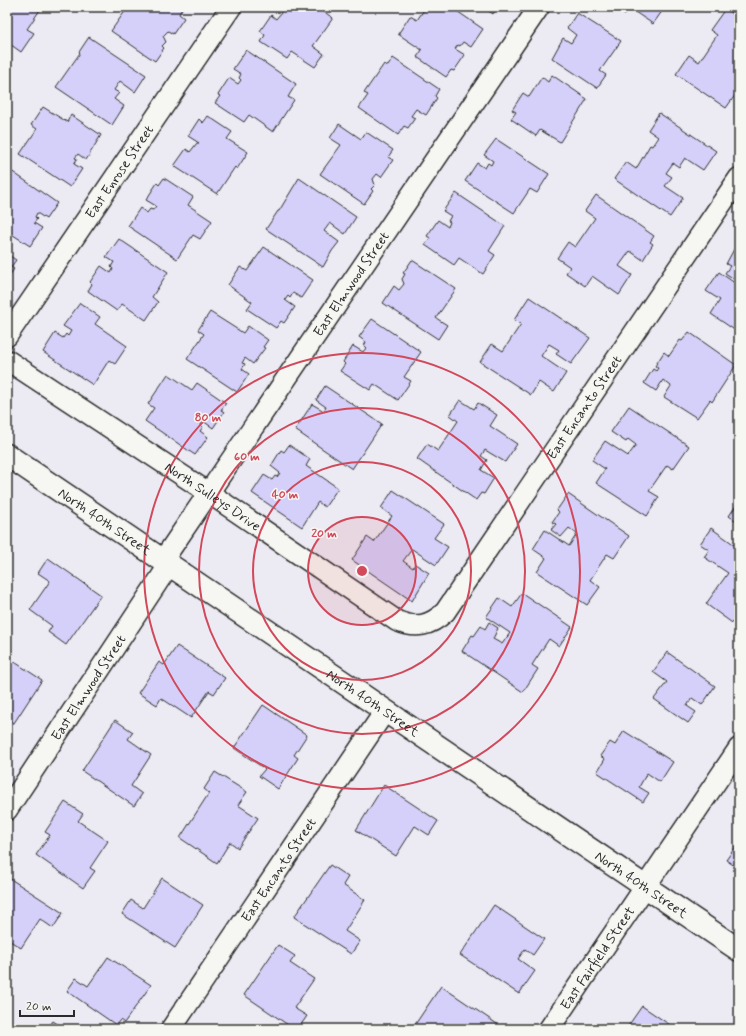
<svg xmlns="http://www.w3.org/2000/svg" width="746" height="1036" font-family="Mynerve,sans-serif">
	<rect width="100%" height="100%" fill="#ecebf4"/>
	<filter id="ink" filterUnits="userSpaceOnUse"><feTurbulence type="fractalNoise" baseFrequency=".025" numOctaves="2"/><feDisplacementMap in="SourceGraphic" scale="8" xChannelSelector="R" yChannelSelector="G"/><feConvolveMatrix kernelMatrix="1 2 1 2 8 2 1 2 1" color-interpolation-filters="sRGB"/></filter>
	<g filter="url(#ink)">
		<path fill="#d4d0f9" stroke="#2b2b2b" d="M7,7h35l-15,22 7,4 -13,19 -14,-10z
			M128,7h55l-4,7 5,4 -11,16 -5,-3 -5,5 3,6 -4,4 2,2 -9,13 -44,-30z
			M279,7h38l16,11 -20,28 11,8 -9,13 -23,-15 -5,7 -26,-17 4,-7 -5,-4 11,-16 5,4 5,-6z
			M426,7h25l32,22 -12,18 -8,-5 -3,4 -2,-1 -3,4 10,6 -11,16 -3,-1 -5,7 -29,-20 5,-7 -24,-16 12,-18 7,4z
			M483,7h14l-4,7z
			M613,7h52l-12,17 -24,-16 -4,7z
			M725,9l14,9v79l-3,-3 -10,14 -50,-34 13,-19 10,7 18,-27 -7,-5z
			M577,13l44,28 -21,30 6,4 -9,13 -45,-30 11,-20 8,5 5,-8 -9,-7z
			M89,37l57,38 -11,17 -15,-11 -6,9 5,3 -5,6 10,7 -12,19 -56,-38 24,-34 -1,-1z
			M246,50l50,34 -8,13 6,3 -21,32 -24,-17 -5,7 -29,-19 5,-7 -2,-1 11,-17 9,6 3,-4 -2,-2 2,-4 -8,-5z
			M393,58l46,31 -4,7 2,2 -11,17 -10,-6 -5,7 4,2 -7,10 -4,-2 -6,9 -39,-27 9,-13 -4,-2 20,-29 4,2z
			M552,75l35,24 -27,43 -20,-12 -4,6 -25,-17 5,-7 -4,-2 11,-17 6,4 13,-20 6,5z
			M43,107l24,15 4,-7 30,20 -15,25 -8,-6 -3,4 2,1 -3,5 8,5 -12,18 -50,-33 17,-25 -6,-4z
			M659,113l57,38 -13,19 -18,-12 -6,9 -6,-4 -7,10 6,4 -7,9 18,12 -13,19 -56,-38 12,-17 10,7 14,-24 2,1 6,-9 -10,-7z
			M208,116l24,16 -5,7 21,13 -11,17 -2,-2 -18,27 -43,-28 12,-17 4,3 7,-9h2l-11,-7 11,-17 4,4z
			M339,124l22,15 5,-7 27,18 -5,7 5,3 -12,17 -4,-3 -4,5 2,6 -4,4 2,2 -9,13 -44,-30 21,-29 -11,-7z
			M496,139l53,35 -12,19 -7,-4 -16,24 -49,-32 12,-18 8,5 3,-5 3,2 2,-4 -9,-6z
			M7,168l50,35 -11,16 -9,-6 -2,4 2,2 -3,4 8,5 -12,18 -23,-15z
			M164,178l29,19 -5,8 24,16 -12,18 -7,-4 -16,24 -49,-33 12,-18 7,5 3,-4 3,1 3,-4 -10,-6 11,-17 2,2z
			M299,178l57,39 -11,17 -15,-11 -6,8 15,11 -7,9 -9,16 -57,-38 12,-18h1z
			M456,193l49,33 -16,25 6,4 -12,19 -24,-16 -5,7 -29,-20 5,-7 -3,-2 11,-16 10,7 2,-5 -2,-1 3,-5 -8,-5z
			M596,195l58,41 -4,6 3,2 -10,16 -13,-9 -11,15 13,9 -13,20 -27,-19 -7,10 -19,-13 4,-6 -13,-9 11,-16 7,5 20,-29 -10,-7z
			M119,239l49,33 -16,25 6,5 -12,18 -24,-16 -5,7 -29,-20 4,-7 -2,-2 11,-16 10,7 2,-4 -2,-2 3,-5 -8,-5z
			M739,240v33l-5,6 -9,-6 5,-7 -4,-2z
			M264,247l49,33 -12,18 -8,-5 -3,5 -2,-2 -3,4 10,7 -11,16 -3,-2 -5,7 -29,-19 5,-7 -24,-17 12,-18 7,4z
			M7,254l9,6 -5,7 3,2 -7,10z
			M412,260l44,29 -20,29 11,7 -9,14 -55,-36 11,-17 5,4 5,-6 -2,-5 3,-5 -2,-1z
			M719,272l20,14v47l-28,-19 9,-14 -14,-9z
			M529,297l61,41 -19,26 -15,-10 3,-4 -10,-6 -8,12 25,17 -12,19 -15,-10 -8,13 -51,-33 12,-18 11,7 18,-27 -7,-4z
			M80,303l20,14 -5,7 32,22 -12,18 -6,-4 -16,25 -50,-33 12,-19 8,5 3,-4 2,2 3,-5 -8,-5z
			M210,312l33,21 5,-7 20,14 -5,7 2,1 -12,16 -8,-6 -3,5 3,1 -3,5 7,5 -12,18 -50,-33 17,-25 -6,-4z
			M372,319l49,33 -17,25 7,4 -13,19 -24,-16 -4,6 -30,-19 5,-7 -2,-2 10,-16 10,6 3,-4 -2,-2 2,-4 -7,-5z
			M689,332l47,33 -24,37 -2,-2 -13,18 -33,-21 7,-11 -8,-6 -7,11 -12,-8 9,-14 3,2 2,-3 -3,-2 9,-14 5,4 11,-16 2,1z
			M168,374l24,16 5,-7 29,20 -5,7 3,2 -11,16 -10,-7 -2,4 2,2 -3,4 8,6 -13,18 -50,-34 9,-13 -6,-4z
			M325,386l57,38 -30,45 -57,-39 17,-26 12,7 2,-4 -10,-7z
			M460,400l14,9 4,-6 19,12 -7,11 27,18 -12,18 -20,-12 -4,6 6,4 -6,10 13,8 -10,16 -3,-1 -5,7 -59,-41 10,-15 11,7 20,-30 -8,-6z
			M629,406l60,40 -16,23 -6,-4 -18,26 10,6 -12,19 -51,-33 9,-14 -13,-9 13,-19 23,15 8,-11 -8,-6 -2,3 -15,-10z
			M289,445l21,14 -4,7 32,22 -13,19 -7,-5 -16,25 -50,-34 12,-18 8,5 3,-4 2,1 3,-4 -9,-7 10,-16 3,2z
			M393,490l51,34 -10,14 14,9 -12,18 -24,-16 -9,12 10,7 2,-4 14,9 -17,28 -60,-41 15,-23 7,5 18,-26 -11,-8z
			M568,494l61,42 -15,22 -7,-4 -17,26 10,7 -13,18 -50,-33 9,-14 -13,-9 12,-19 24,16 8,-12 -8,-6 -8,9 -10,-7 5,-6 -4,-2 7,-10 -2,-2z
			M739,501v22l-10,-7z
			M711,528l28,20v80l-33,-24 22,-31 -24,-16 5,-7 -9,-6z
			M48,558l53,37 -35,50 -18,-13 4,-6 -22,-16 20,-29 -12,-8z
			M522,593l50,34 -13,19 -10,-7 -17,26 6,4 -15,23 -61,-41 10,-16 2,1 7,-10 4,3 4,-7 9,6 -5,11 9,5 8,-11 -24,-16 13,-19 13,9z
			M177,646l48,32 -11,16 -5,-3 -18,27 -30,-20 -4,7 -19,-12 21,-31 5,3z
			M667,652l48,34 -13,19 -10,-7 -5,8 9,6 -8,11 -34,-24 13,-17 -14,-10z
			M7,657l35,23 -28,43 -7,-5z
			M263,705l44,30 -13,20 4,3 -20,31 -19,-13 6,-7 -31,-21z
			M115,720l18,12 -5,7 23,16 -20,31 11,8 -8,12 -52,-35z
			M624,731l49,31 -13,20 -13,-9 -8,14 10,6 -6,9 -46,-30 8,-13 -5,-3 10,-14 5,3z
			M215,772l32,20 -9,13 20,13 -20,30 -8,-6 -13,21 -37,-25 29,-45 -5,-4z
			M384,785l54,36 -9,14 -14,-9 -19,30 -40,-26z
			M65,802l18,12 -5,7 30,20 -18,27 5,3 -12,17 -47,-33 14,-20 -5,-3z
			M739,842v27l-13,-9z
			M330,865l18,12 -5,8 22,15 -20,31 15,10 -9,13 -57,-37z
			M9,878l54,35 -10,15 -13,-9 -19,29 -14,-9v-58z
			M162,878l41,27 -28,43 -53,-34 9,-14 12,8z
			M494,905l50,34 -11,16 -8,-6 -7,10 17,12 -16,23 -59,-39z
			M278,945l17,11 -5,7 24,16 -20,29 13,8 -9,13h-4l-50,-34z
			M108,957l43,28 -27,38 -4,-3 -4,5 -49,-34 9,-13 12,8z
			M441,986l59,40 -2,3h-86z
			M642,1006l34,23h-50z
			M53,1021l12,8h-18z"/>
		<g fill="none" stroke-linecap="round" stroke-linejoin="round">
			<defs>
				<g id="minor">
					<path id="s1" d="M7,336l224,-329"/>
					<path id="s2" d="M7,360l202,133 188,128c19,8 33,5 48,-9l294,-434"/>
					<path id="s3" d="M163,560l376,-553"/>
					<path id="s4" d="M7,810l162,-245"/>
					<path id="s5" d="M171,1029l214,-318"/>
					<path id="s6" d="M549,1029l190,-281"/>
				</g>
				<g id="tertiary">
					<path id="s7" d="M7,455l732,495"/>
				</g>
			</defs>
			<use href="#minor" stroke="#2b2b2b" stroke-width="23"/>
			<use href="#tertiary" stroke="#2b2b2b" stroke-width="25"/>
			<use href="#minor" stroke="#f6f6f2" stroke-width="20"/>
			<use href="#tertiary" stroke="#f6f6f2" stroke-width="22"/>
		</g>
	</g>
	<circle cx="362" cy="571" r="54" fill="#d1495b" fill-opacity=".12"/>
	<g fill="none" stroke="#d1495b" stroke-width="2">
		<circle cx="362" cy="571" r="54"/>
		<circle cx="362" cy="571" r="109"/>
		<circle cx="362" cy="571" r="163"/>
		<circle cx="362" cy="571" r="218"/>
	</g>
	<g text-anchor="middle" stroke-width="3" stroke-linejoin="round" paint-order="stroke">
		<g font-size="14" fill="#2b2b2b" stroke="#f6f6f2">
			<text dy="5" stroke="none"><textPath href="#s1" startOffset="199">East Enrose Street</textPath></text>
			<text dy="5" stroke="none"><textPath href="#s3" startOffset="334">East Elmwood Street</textPath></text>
			<text dy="5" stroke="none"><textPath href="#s2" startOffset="769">East Encanto Street</textPath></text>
			<text dy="5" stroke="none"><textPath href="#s2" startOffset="247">North Sulleys Drive</textPath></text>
			<text dy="5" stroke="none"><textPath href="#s7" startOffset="118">North 40th Street</textPath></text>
			<text dy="5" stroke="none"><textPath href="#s4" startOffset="147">East Elmwood Street</textPath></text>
			<text dy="5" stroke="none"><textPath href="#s7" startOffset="442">North 40th Street</textPath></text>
			<text dy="5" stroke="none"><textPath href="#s5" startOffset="192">East Encanto Street</textPath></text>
			<text dy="5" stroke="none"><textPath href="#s7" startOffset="766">North 40th Street</textPath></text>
			<text dy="5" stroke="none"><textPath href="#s6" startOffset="86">East Fairfield Street</textPath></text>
		</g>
	</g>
	<circle cx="362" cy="571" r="6" fill="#d1495b" stroke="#f6f6f2" stroke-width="2"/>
	<g font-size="12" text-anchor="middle" font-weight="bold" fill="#d1495b" stroke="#f6f6f2" stroke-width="3" stroke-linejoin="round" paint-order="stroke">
		<text x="208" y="421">80 m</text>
		<text x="247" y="460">60 m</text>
		<text x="285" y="498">40 m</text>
		<text x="324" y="537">20 m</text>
	</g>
	<rect width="746" height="1036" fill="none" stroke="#f6f6f2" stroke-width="24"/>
	<rect x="12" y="12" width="722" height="1012" fill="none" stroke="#2b2b2b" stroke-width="1.5" filter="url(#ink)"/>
	<path d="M20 1010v6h54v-6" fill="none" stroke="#2b2b2b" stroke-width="2"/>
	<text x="26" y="1010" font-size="12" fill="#2b2b2b" stroke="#f6f6f2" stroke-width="3" paint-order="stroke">20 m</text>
</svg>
